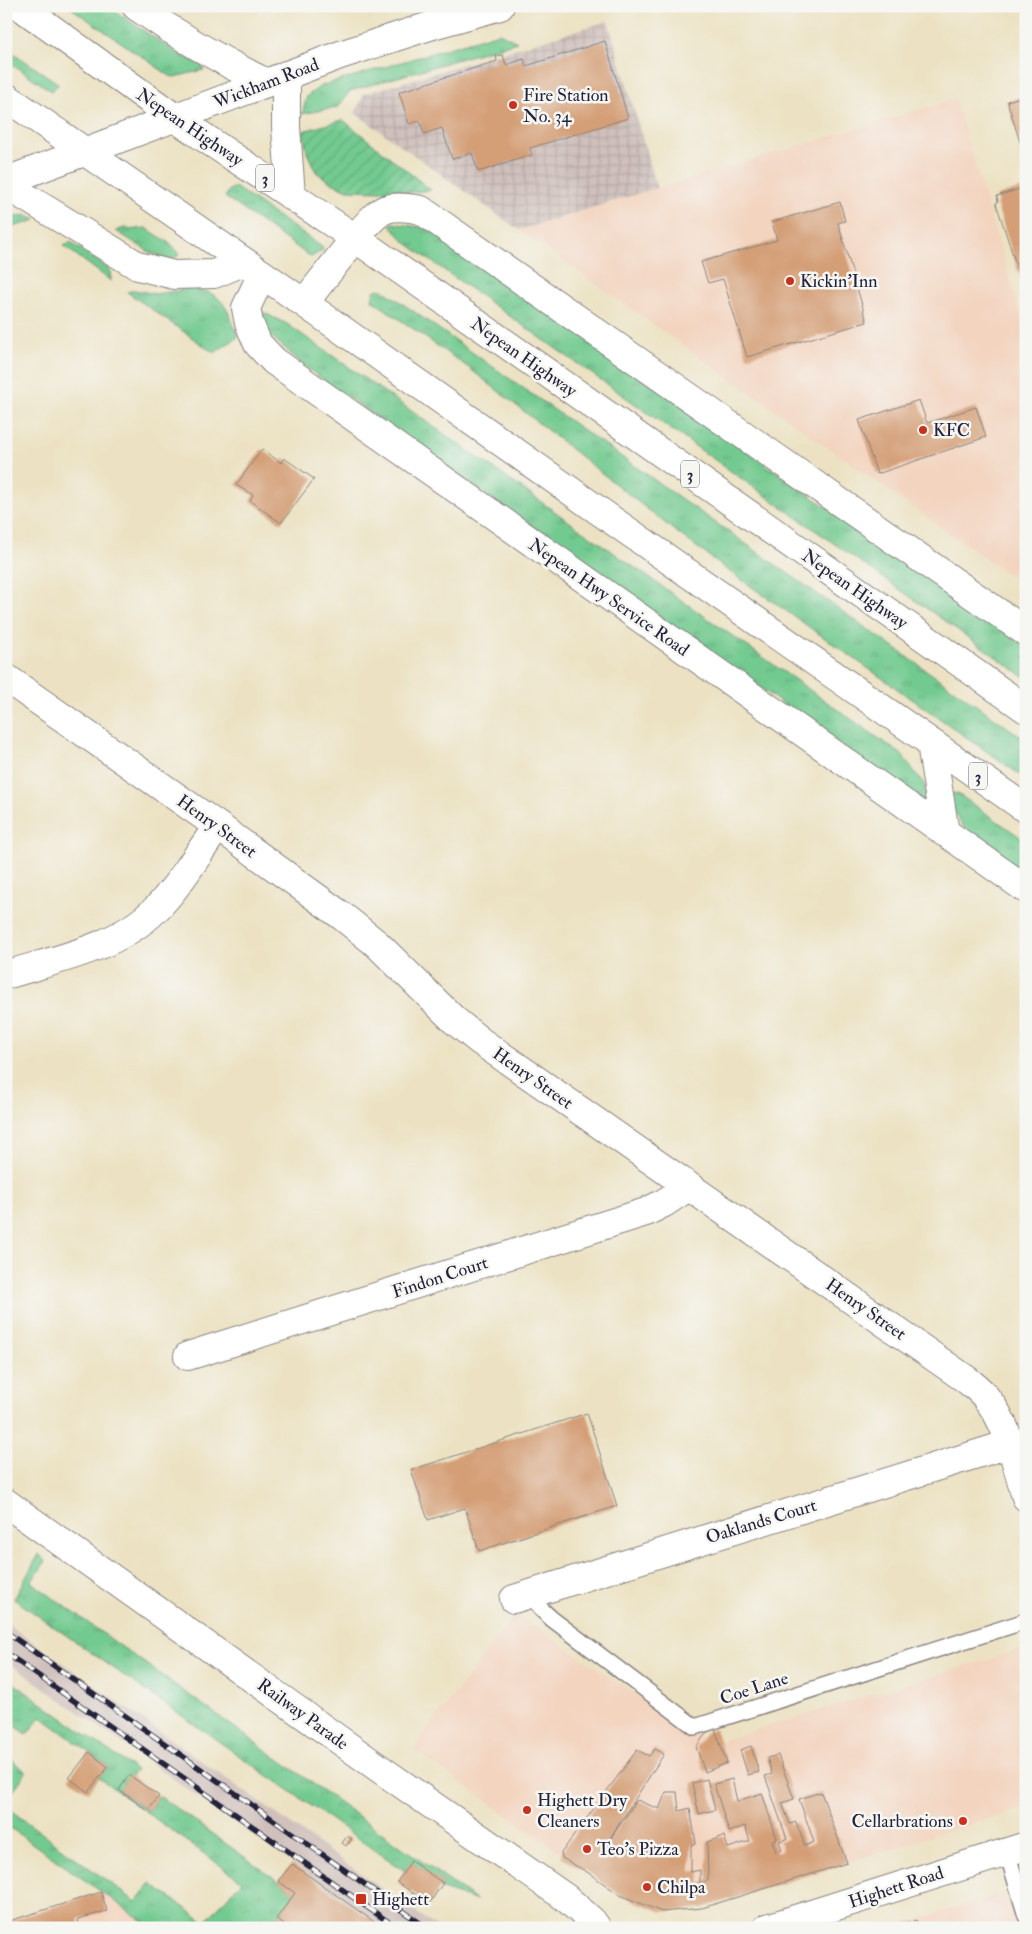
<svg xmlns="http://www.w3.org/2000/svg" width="1032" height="1934" font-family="'IM FELL Double Pica',serif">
	<defs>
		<pattern id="industrial-grid" width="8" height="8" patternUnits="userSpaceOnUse" patternTransform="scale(1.25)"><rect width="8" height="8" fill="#cfc0bb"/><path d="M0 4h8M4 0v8" fill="none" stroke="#b1a5a2"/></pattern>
		<pattern id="grass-tufts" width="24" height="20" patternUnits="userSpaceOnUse" patternTransform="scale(1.25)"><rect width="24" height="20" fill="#73ca90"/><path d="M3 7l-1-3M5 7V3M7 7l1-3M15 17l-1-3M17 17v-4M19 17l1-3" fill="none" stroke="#63ad7d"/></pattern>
		<pattern id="garden-furrows" width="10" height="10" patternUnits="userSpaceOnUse" patternTransform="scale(1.25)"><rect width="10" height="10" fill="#73ca90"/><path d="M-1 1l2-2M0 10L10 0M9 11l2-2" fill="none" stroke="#63ad7d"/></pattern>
	</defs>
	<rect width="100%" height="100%" fill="#f6f6f2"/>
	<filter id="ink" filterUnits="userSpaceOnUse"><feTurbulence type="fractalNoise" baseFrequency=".02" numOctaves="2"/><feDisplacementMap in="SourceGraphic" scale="10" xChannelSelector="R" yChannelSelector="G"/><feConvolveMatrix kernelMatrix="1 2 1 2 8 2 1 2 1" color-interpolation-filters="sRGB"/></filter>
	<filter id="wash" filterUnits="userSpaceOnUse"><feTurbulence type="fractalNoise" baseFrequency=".0096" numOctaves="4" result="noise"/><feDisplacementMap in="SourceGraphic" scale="20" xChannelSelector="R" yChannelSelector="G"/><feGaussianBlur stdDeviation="1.12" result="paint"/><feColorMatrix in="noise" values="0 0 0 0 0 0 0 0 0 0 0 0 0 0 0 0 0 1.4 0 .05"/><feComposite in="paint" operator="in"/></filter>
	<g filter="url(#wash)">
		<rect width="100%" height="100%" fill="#ece2c3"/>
		<path fill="#f3d4bf" d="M955,99l71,233v255l-507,-357z
			M516,1614l194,130 316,-96v159l-324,101 -40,4 -42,-17 -33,-23 -25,-14 -1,-5 -148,-104z
			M1026,1886v42h-134l24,-8z
			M101,1892l50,36h-144l-1,-8z"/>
		<path fill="url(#industrial-grid)" d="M608,21l49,167 -138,42 -164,-117 9,-19z"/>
		<path fill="#cfc0bb" d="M6,1623l419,296 13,9h-54l-378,-267z"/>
		<path fill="url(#grass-tufts)" stroke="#4a7666" d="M68,6h39l73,49 22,10 2,5 -30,7 -4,-1z
			M499,33l18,9 -167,49 -12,16 -36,7 5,-18 14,-10z
			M6,48l53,36 -8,7 -45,-31z
			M235,187l87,60 1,3 -12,7 -86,-60 4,-7z
			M25,215l11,5 -30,9v-11z
			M392,223l33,5 17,9 584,410v31l-595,-417 -26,-19 -15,-17z
			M127,227l2,3 17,-2 22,14 12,13 -11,5 -18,-7 -35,-22z
			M70,242l40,28 1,11 -47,-35z
			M192,288c33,5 35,21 46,49l-24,16 -87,-61 8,-2 21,4z
			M378,289l5,1 643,450v39l-304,-213 -56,-42 -197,-156 -97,-68 2,-9z
			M258,310l29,14 614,430 23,30 4,19h-5l-616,-435 -37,-33 -13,-21z
			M954,793l4,1 68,47v32c-29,-19 -75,-39 -74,-79z
			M39,1554l7,7 -15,21 446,319 -37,-13 3,-5 -32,-21 -6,9 -391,-272z
			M6,1678l130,92 -5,6h-2l-10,15 29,20 11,-15 136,97 -19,26 -24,9h-99l-147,-103v-18l130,95 15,-18 54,38 37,-41 -143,-103 9,-12 -67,-49 -14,17 -21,-14v-20l4,-6 -4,-3z
			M6,1755l20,17 -20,30z"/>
		<path fill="url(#garden-furrows)" stroke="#4a7666" d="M343,120l88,70 -17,2 -66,-2 -16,-7 -16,-11 -9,-19 -4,-22z"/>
		<g id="blocks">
			<path fill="#d49f77" d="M605,41l23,77 -98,30 2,7 -54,17 -6,-19 -20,6 -10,-31 -18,6 -4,-13 -11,3 -10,-32 98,-31 -1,-5 7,-1 3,10 18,-6 2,7z
				M1026,90v50l-6,2 -13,-41 17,-5 -1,-5z
				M1026,187v91l-5,2 -25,-77 2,-1 -1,-6z
				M840,202l5,19 -7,2 29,99 -120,35 -24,-78 -15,4 -7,-21 76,-22 -5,-18z
				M919,400l8,23 49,-16 10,30 -109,37 -18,-54z
				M262,449l19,14 3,-5 30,21 -33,44 -31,-22 3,-6 -17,-10z
				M587,1413l30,93 -138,45 -14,-43 -37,12 -17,-50z
				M715,1729l12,34 -22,9 -9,-25 11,-15z
				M751,1746l8,26 -11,3 -8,-25z
				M655,1749l9,5 -65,101 38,-55 22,9 7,-17h11l2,19 11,-3 6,35 -5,2v27l9,-2v14l8,-4 -1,-38 17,-6 4,12 22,-7 -5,-15 -16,6 -15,-48 18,-5 5,22 25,-8 15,46 -5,2 4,11 6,-2 -3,-9 8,-2 -22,-63 7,-2 -5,-16 11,-3 16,44 -12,4 8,21 6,-2 9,24 9,-4 -15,-43 22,-7 26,71 -145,45 -40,4 -42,-17 -33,-23 -25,-14 -1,-5 76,-103 12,6z
				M89,1752l19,15 -20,25 -19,-14z
				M129,1775l30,21 -11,15 -29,-21z
				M707,1779l8,31 -16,4 -7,-31z
				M347,1836l5,3 -6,7 -4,-3z
				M411,1861l32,22 -14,21 -32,-22z
				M292,1864l91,64h-95l-12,-9 19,-26 -17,-12z
				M101,1892l6,19 -29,8 2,9h-74v-6z
				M916,1920l3,8h-26v-1z"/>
		</g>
	</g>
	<g filter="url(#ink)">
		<use href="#blocks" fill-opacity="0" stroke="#87827f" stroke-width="1"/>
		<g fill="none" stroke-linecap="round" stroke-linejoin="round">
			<defs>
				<path id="service" d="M531,1594l10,15 11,10 143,108 331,-106
					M1007,1852l19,64"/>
				<path id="minor" d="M355,238c24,-27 27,-36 66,-28l605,422
					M262,274l-16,34 3,15 9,21 16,17 752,528
					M6,678l212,148 124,90 35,28 77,76 26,21 487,339c7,6 15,11 20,19 22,26 29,66 39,98
					M931,743l14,90
					M6,975c51,-16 111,-27 150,-66 24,-24 42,-56 62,-83
					M188,1356l458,-144 18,-9 24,-16
					M6,1503l377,268 183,127 26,23 5,7
					M514,1599l495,-155"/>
				<path id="tertiary" d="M6,181l78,-29
					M6,185l132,81 36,9 40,-1 29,-12
					M767,1928l259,-82"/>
				<path id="secondary" d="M136,6c41,29 83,54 129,76
					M286,75v52l5,69
					M84,152l256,-97 96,-31 64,-18"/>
				<path id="trunk" d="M20,6l155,112 180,120 671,471
					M6,97l298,206 305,215 417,291
					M304,303l51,-65"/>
			</defs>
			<use href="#service" stroke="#87827f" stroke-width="18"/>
			<use href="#minor" stroke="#87827f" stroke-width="30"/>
			<use href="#tertiary" stroke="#87827f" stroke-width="30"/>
			<use href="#secondary" stroke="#87827f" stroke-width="30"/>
			<use href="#trunk" stroke="#87827f" stroke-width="30"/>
			<use href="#service" stroke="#fff" stroke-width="15"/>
			<use href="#minor" stroke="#fff" stroke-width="28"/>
			<use href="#tertiary" stroke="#fff" stroke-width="28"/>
			<use href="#secondary" stroke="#fff" stroke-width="28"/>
			<use href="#trunk" stroke="#fff" stroke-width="28"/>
			<defs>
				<path id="rail" d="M6,1632l421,296
					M6,1653l391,275"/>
			</defs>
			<use href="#rail" stroke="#22223b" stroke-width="5.5"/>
			<use href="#rail" stroke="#f6f6f2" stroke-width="4" stroke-dasharray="11" stroke-linecap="butt"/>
		</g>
	</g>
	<g fill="#c8321e" stroke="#f6f6f2" stroke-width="2">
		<circle cx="513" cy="105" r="5"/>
		<circle cx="790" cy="281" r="5"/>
		<circle cx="923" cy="430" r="5"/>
		<circle cx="527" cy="1810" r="5"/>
		<circle cx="963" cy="1821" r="5"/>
		<circle cx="587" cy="1849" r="5"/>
		<circle cx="647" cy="1887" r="5"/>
		<rect x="355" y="1893" width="12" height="12" rx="2.5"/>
	</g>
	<g text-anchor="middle" stroke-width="5" stroke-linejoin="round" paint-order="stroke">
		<g fill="#f6f6f2" stroke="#626272" stroke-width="1">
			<rect x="256" y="164.5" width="18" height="27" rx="4"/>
			<rect x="681" y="460.5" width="18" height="27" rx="4"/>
			<rect x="969" y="762.5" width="18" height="27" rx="4"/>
		</g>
		<g font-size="16" font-weight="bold" fill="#22223b">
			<text x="265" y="184">3</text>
			<text x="690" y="480">3</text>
			<text x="978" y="782">3</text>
		</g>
		<g font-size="18" fill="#22223b" stroke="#f6f6f2">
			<text transform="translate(266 83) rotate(-21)" y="6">Wickham Road</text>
			<text transform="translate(190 127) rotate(34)" y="6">Nepean Highway</text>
			<text transform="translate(524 357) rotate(35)" y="6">Nepean Highway</text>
			<text transform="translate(855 589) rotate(35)" y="6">Nepean Highway</text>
			<text transform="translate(609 597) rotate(35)" y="6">Nepean Hwy Service Road</text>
			<text transform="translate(217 826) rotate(36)" y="6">Henry Street</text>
			<text transform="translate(533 1078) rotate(35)" y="6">Henry Street</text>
			<text transform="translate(440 1277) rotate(-18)" y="6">Findon Court</text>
			<text transform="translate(866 1309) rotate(35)" y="6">Henry Street</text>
			<text transform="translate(761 1521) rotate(-17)" y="6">Oaklands Court</text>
			<text transform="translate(754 1688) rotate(-18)" y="6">Coe Lane</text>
			<text transform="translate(303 1714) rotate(36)" y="6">Railway Parade</text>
			<text transform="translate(896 1887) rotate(-18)" y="6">Highett Road</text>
		</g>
		<g font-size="18" fill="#22223b" stroke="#f6f6f2" text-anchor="start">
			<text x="523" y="101">Fire Station<tspan x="523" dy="21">No. 34</tspan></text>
			<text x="800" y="287">Kickin'Inn</text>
			<text x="933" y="436">KFC</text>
			<text x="537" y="1806">Highett Dry<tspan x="537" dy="21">Cleaners</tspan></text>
			<text x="953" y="1827" text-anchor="end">Cellarbrations</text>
			<text x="597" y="1855">Teo's Pizza</text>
			<text x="657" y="1893">Chilpa</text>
			<text x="372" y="1905">Highett</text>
		</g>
	</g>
	<rect width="1032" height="1934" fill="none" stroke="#f6f6f2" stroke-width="25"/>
</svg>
